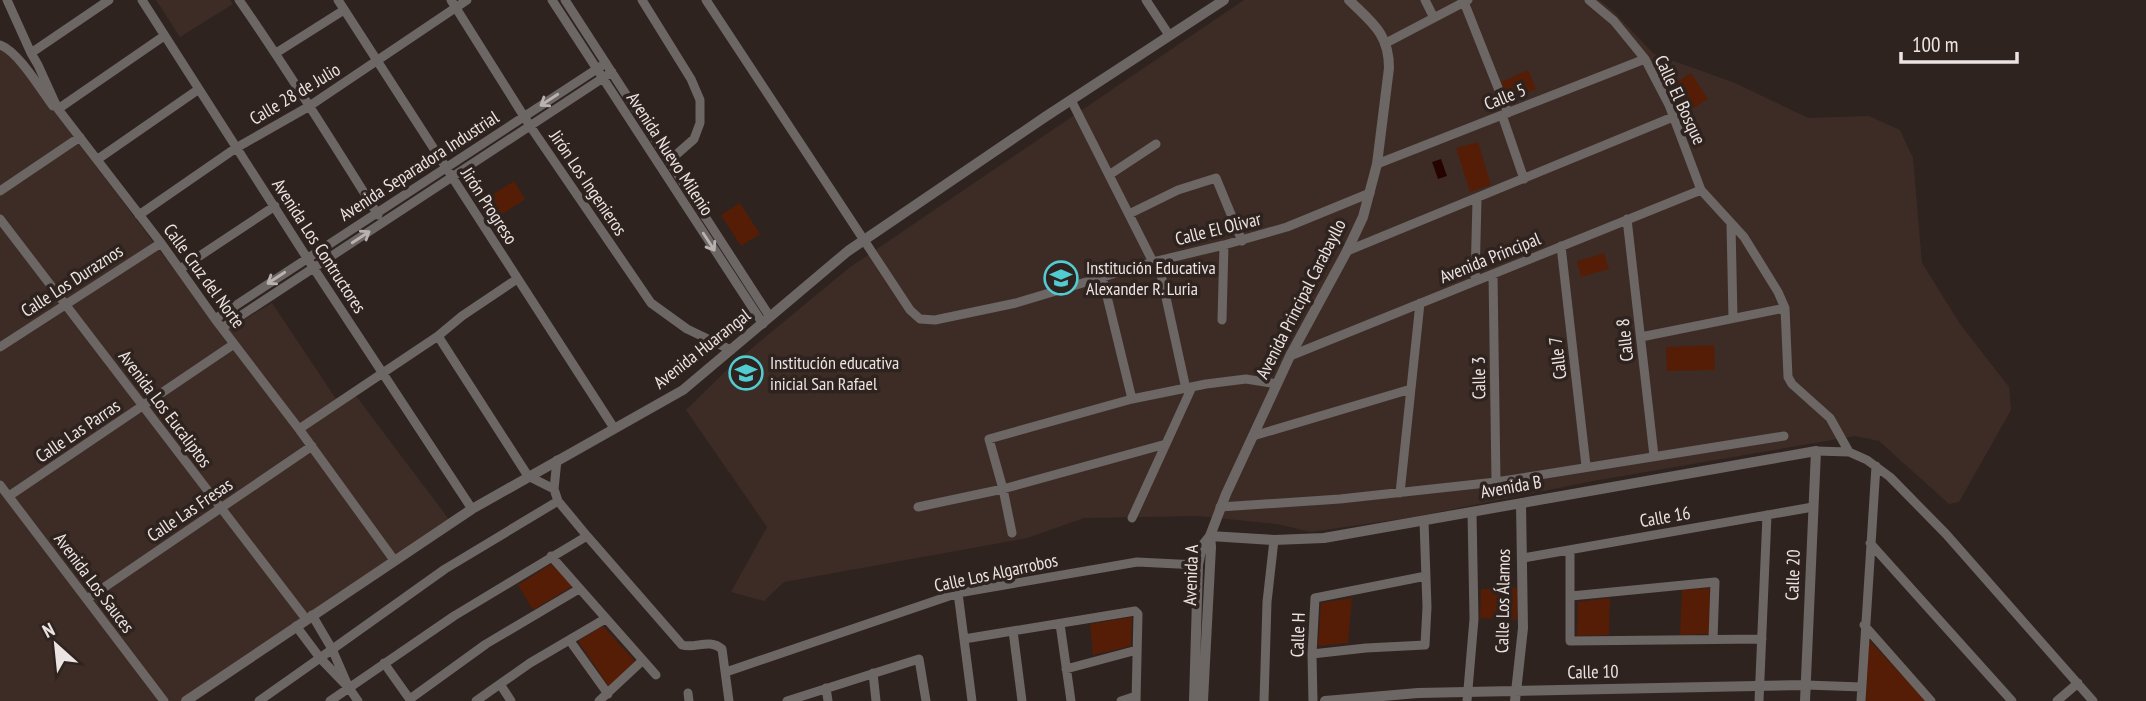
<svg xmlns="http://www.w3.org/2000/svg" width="2146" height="701" font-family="'PT Sans Narrow',sans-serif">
	<rect width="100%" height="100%" fill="#2e231f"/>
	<path fill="#3d2c26" d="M156,0h74l3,4 -53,33z
		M1244,0h355l14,11 41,43 81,29 73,35 61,-2 31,14 13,28 9,105 38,61 49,63 2,23 -52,92 -10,2 -70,-63 -24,-5 -262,45 -179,36 -103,15 -34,-8 -80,-8 -113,2 -57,20 -243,44 -20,19 -33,-9 36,-65 -81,-117 48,-47 115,-95z
		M0,42l9,1 25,41 188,249 50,-30 68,102 16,-9 98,130 -261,175h-193z"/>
	<path fill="#551d06" d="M1528,70l8,19 -28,11 -7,-18z
		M1691,73l17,26 -14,9 -17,-26z
		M1478,142l13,43 -21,7 -14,-44z
		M514,181l11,18 -29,19 -12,-18z
		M740,203l20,31 -19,12 -20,-31z
		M1604,253l5,16 -28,8 -4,-16z
		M1714,345l1,25 -48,1 -1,-24z
		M551,564l22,22 -40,24 -15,-25z
		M1518,588l-1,32 -37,-2 1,-29z
		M1710,588l-1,46 -29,1 2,-45z
		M1352,598l-4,45 -30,3 3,-43z
		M1610,598l-1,37 -32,1 1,-34z
		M1132,617l-1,29 -38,9 -3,-31z
		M603,626l32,35 -26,26 -31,-46z
		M1869,640l57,61h-60z"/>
	<path fill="#270300" d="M1441,159l6,17 -9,3 -6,-17z"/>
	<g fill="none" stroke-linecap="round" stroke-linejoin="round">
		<path stroke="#6c6664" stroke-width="9" d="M7,0l24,53 7,12 20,44 103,134 54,76 84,110 95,131
			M142,0l165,258 165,251
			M239,0c49,70 94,143 139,215
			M338,0l276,428
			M451,0l79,126 121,177 36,26 44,21
			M552,0l211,324
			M565,0l205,317
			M642,0l49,79 9,21v23l-6,16 -25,22
			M706,0l204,310 10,9 15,1 81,-17 137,-41 71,-17 63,-18 83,-34
			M1146,0l23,35
			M1425,0l9,18
			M1589,0l25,21 31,38 24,46 32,85 43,47 34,55 7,16 3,69 4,7 38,34 19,34
			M1464,2l44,111
			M1386,43l82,-43
			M0,45c18,6 41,45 53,61
			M31,53l78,-53
			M276,53l68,-43
			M1071,100l82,162
			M58,109l106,-73
			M1502,115l22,64
			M98,159l101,-70
			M1377,164l268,-105
			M1109,175l47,-31
			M0,191l80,-54
			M1129,214l49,-24 38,-12 26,63
			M139,215l97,-67 72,-41 159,-107
			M0,219l306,400
			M1627,219l27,237
			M1731,224l2,94
			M1561,246l25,220
			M1347,251l326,-134
			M1158,261l28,128
			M180,269l95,-63
			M1493,274l3,208
			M1102,276l30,123
			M1475,281l2,-82
			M215,319l391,-256
			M1222,320l2,-75
			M222,328l390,-256
			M438,336l90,140 26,13 3,-29
			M1641,337l144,-29
			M0,347l161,-104
			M1290,356l411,-166
			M299,429l139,-93 24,-20 55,-37
			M1253,436l158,-47
			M1816,451l33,1 18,8 23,17 56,57 147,167
			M0,485l164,216
			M554,489l4,12 29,35 95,109c14,4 27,-7 40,4l7,52
			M1400,493l20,-190
			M9,496l225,-152
			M918,507l85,-18 163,-45
			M1220,507l120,-8 156,-17 288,-46
			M1132,518l60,-131
			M1012,533l-9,-44 -14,-50 143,-40 74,-15 40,-5 31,5
			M1870,543l142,158
			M1570,550v91l192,-2
			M551,556l105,119
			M1523,558l290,-51
			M958,593l14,108
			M1571,596l144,-14 -2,57
			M87,599l225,-153
			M312,615l20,34 17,39 9,13
			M1060,624l11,77
			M1864,625l67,76
			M296,626l24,32 125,-89 113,-68
			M1013,631l9,70
			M964,639l171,-28 3,3 -2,87
			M570,641l38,53
			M1312,654l54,-6 59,-3 2,-38 -3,-86
			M384,663l27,38
			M1066,669l71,-19
			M726,672l232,-79 179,-31 61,3
			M873,673l3,28
			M500,684l11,17
			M1806,685l56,2
			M826,688l2,13
			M688,693l1,8
			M410,699l76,-55 93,-55
			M259,701l61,-43 29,30
			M330,701l124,-85 133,-80
			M476,701l54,-38 75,-44
			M599,701l43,-40
			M787,701l132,-42 7,42
			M1121,701l15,-5
			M1264,701l3,-99 7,-62
			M1313,701l-1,-47 3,-56 111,-22
			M1467,701l7,-82 -2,-107
			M1759,701l8,-186
			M1861,701l15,-235
			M2057,701l21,-18"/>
		<path stroke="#6c6664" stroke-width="10" d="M1210,536l64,4 50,-2 492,-87 -11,250
			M186,701l286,-192 211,-119 165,-139 197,-134 179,-117
			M1194,701l4,-136 4,-19 8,-10 16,-42 64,-138 57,-105 16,-34 14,-53 12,-96c0,-35 -18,-46 -40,-68
			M1203,701l8,-154 -1,-11
			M1325,701l93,-8 388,-8
			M1515,701l8,-73 -2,-125"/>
	</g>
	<defs><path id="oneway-shaft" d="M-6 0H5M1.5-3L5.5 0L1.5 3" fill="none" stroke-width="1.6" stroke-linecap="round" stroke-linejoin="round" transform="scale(1.75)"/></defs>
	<g stroke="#b9b2b0">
		<use href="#oneway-shaft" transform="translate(549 100) rotate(147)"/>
		<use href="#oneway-shaft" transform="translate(361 237) rotate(-33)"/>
		<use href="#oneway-shaft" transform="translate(709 242) rotate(57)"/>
		<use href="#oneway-shaft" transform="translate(276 278) rotate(147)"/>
	</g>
	<defs>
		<symbol id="school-ring" viewBox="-11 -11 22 22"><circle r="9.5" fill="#2e231f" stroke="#51ccd1" stroke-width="1.5"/><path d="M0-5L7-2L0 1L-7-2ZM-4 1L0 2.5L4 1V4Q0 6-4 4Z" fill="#51ccd1"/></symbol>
	</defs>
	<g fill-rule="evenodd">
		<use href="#school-ring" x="1042" y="259" width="38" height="38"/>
		<use href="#school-ring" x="727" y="354" width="38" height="38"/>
	</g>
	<g text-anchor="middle" stroke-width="7" stroke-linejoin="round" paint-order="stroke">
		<g font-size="18" fill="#ece4e2" stroke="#2e231f">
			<text transform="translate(295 94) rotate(-31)" y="6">Calle 28 de Julio</text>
			<text transform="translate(1505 97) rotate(-22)" y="6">Calle 5</text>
			<text transform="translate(1680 100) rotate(65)" y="6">Calle El Bosque</text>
			<text transform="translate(670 154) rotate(57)" y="6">Avenida Nuevo Milenio</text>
			<text transform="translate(419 166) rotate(-33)" y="6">Avenida Separadora Industrial</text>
			<text transform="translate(588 183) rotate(56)" y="6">Jirón Los Ingenieros</text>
			<text transform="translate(489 206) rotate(57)" y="6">Jirón Progreso</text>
			<text transform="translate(1218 229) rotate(-14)" y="6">Calle El Olivar</text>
			<text transform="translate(319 246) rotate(57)" y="6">Avenida Los Contructores</text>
			<text transform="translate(1490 258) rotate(-22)" y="6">Avenida Principal</text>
			<text transform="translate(204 276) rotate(54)" y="6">Calle Cruz del Norte</text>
			<text transform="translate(72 281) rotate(-33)" y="6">Calle Los Duraznos</text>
			<text transform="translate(1301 299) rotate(-63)" y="6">Avenida Principal Carabayllo</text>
			<text transform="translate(1625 340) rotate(-96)" y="6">Calle 8</text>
			<text transform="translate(702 349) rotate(-38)" y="6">Avenida Huarangal</text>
			<text transform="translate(1558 358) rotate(-97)" y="6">Calle 7</text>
			<text transform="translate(1479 378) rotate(-91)" y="6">Calle 3</text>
			<text transform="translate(165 409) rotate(53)" y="6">Avenida Los Eucaliptos</text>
			<text transform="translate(78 431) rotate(-34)" y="6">Calle Las Parras</text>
			<text transform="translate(1511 487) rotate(-10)" y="6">Avenida B</text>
			<text transform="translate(190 510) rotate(-34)" y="6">Calle Las Fresas</text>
			<text transform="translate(1665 517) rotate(-10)" y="6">Calle 16</text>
			<text transform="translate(996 573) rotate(-12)" y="6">Calle Los Algarrobos</text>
			<text transform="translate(1191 575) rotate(-88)" y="6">Avenida A</text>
			<text transform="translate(1793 575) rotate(-88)" y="6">Calle 20</text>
			<text transform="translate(94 583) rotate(53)" y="6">Avenida Los Sauces</text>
			<text transform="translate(1503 601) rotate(-89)" y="6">Calle Los Álamos</text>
			<text transform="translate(1298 635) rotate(-88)" y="6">Calle H</text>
			<text transform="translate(1593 672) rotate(-1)" y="6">Calle 10</text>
		</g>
		<g font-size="18" fill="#ece4e2" stroke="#2e231f" text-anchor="start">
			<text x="1086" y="274">Institución Educativa<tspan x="1086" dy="21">Alexander R. Luria</tspan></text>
			<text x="770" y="369">Institución educativa<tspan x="770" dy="21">inicial San Rafael</tspan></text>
		</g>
	</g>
	<g transform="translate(56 645) rotate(333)" stroke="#2e231f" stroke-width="5" paint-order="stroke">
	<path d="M0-5L12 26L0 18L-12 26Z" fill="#ece4e2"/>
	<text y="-10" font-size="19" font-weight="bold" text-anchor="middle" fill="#ece4e2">N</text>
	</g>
	<path d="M1901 52v10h116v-10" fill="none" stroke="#ece4e2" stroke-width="3.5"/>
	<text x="1912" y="52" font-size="21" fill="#ece4e2" stroke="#2e231f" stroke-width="5" paint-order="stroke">100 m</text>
</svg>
